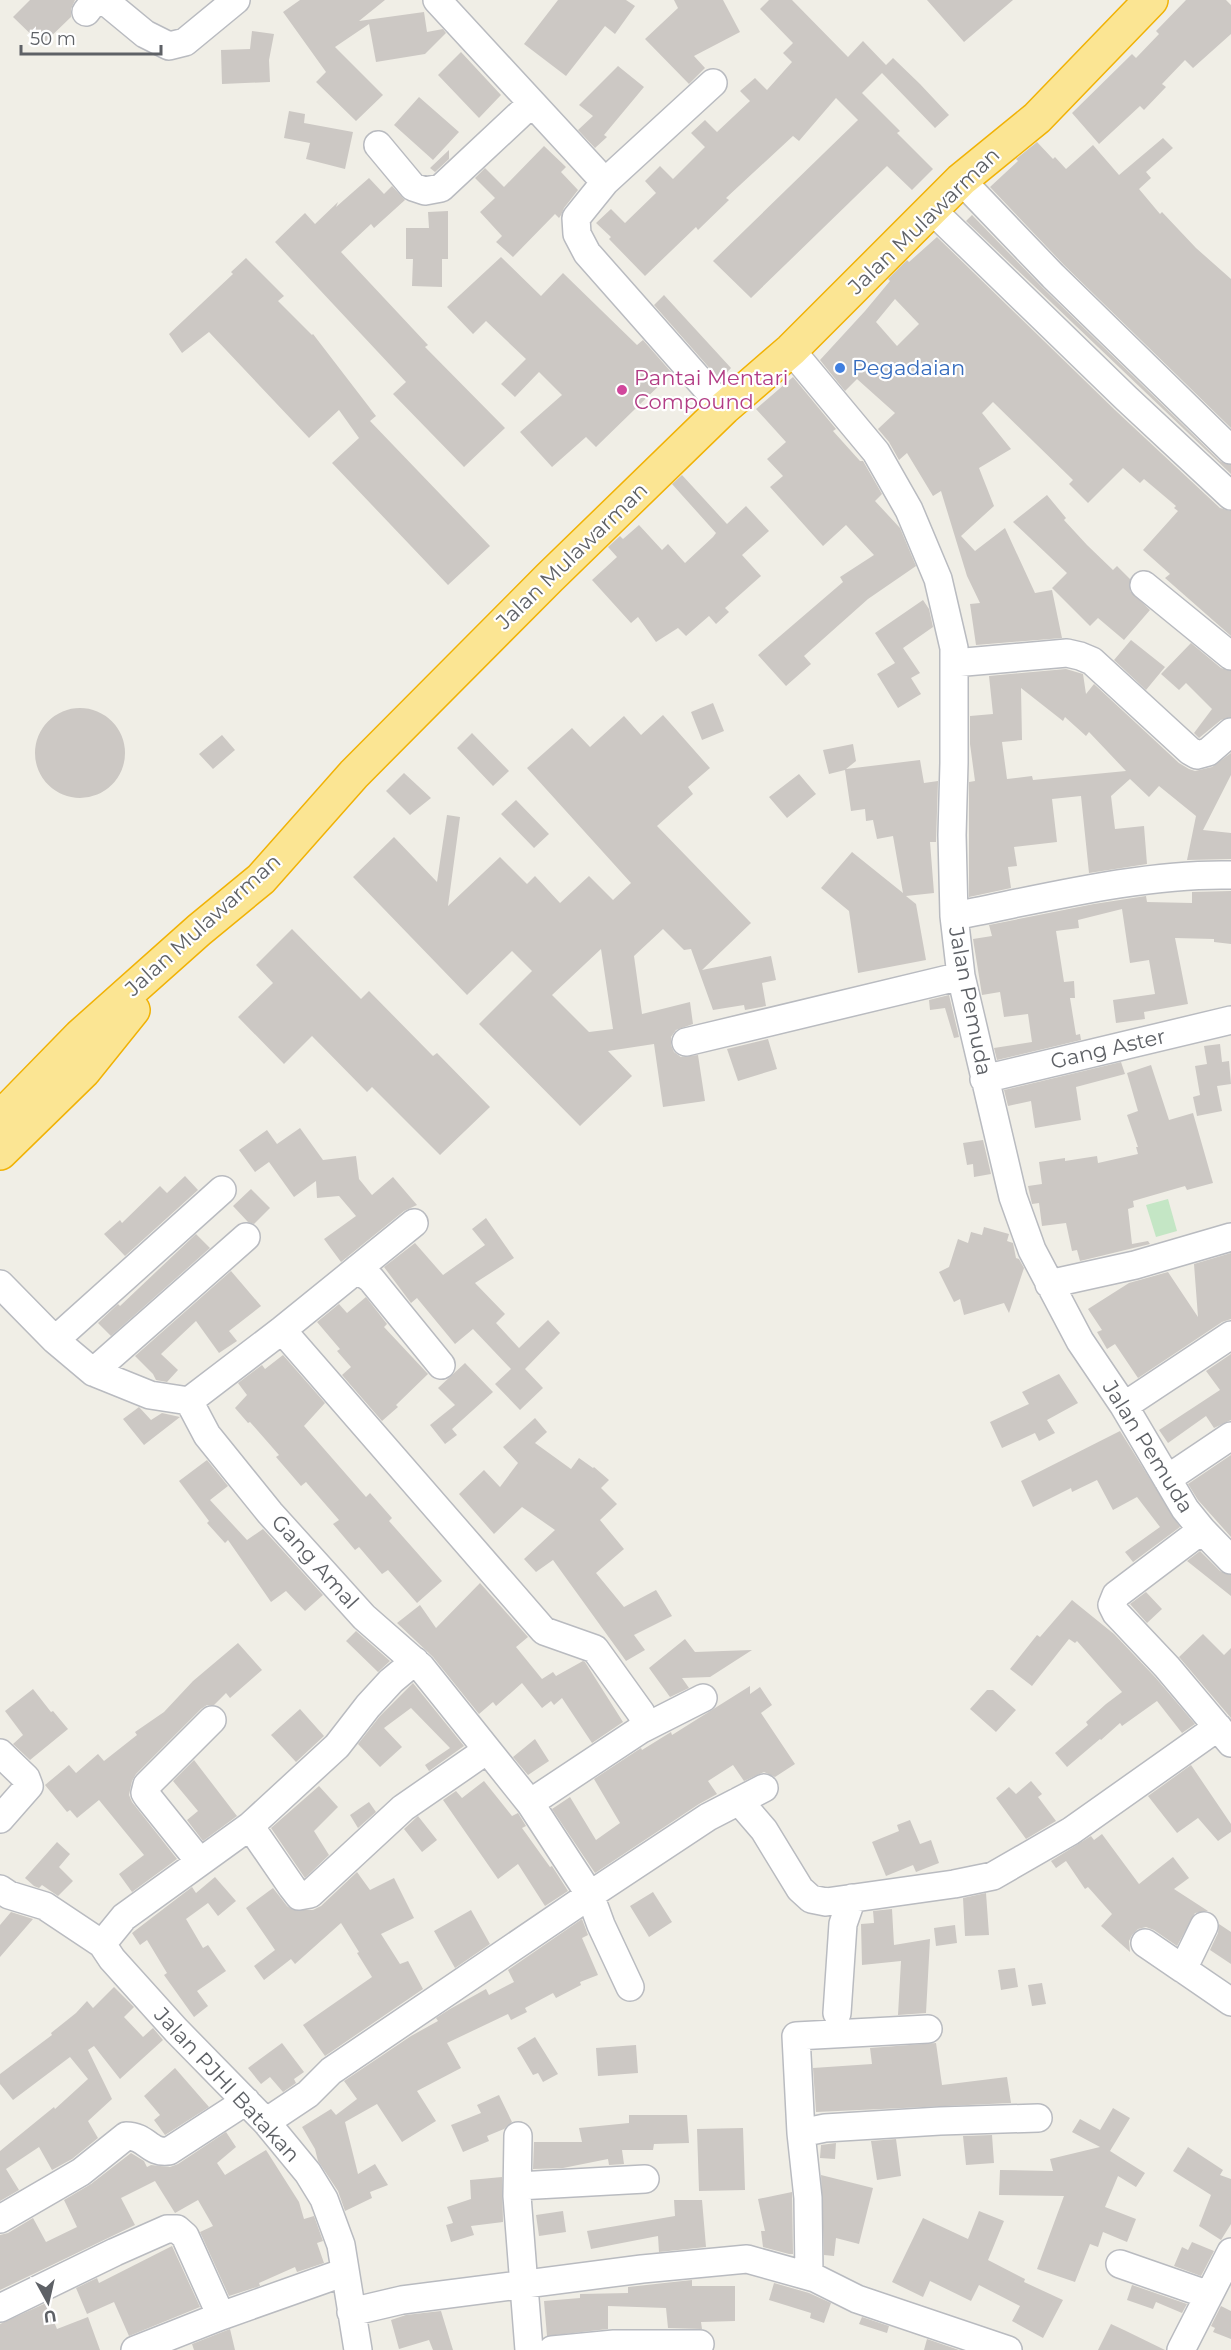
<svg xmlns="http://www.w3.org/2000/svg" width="1231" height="2350" font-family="Montserrat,sans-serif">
	<rect width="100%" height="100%" fill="#f0eee6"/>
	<path fill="#c4e6c5" d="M1168,1199l9,32 -21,6 -10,-32z"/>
	<path fill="#ccc8c4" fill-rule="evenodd" d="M30,0h45l-4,9v8l-29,28 -29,-28z
		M300,0h85l-26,21 65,-9 3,20 16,-3 3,4 -21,21 -49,8 -7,-38 -34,23 48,48 -27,26 -40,-39 10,-10 -43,-60z
		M558,0h68l9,6 -20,28 -10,-8 -39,50 -42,-32z
		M674,0h49l17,32 -46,24 11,12 -16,16 -44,-45 33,-31z
		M769,0h23l56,57 15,-16 23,24 7,-7 27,26 29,31 -14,13 -53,-55 -20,20 38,38 -3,2 36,36 -21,21 -25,-24 -136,132 -38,-37 145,-141 -22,-22 -37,43 -6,-5 -67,62 3,2 -31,30 -2,-3 -51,49 -36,-37 2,-2 -15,-14 15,-14 14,14 31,-30 -11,-12 15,-15 13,13 32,-32 -14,-14 14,-13 12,12 33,-31 -10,-10 15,-13 12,12 25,-28 -9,-9 10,-10 -33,-34z
		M927,0h86l-49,42z
		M1186,0h40l5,5v29l-38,34 -8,-8 -23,24 4,3 -22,23 -4,-4 -41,38 -27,-31 60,-59 4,4 23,-24 -3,-3z
		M252,31l22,3 -5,26 1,22 -48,2 -1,-34 29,-1z
		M461,52l40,43 -22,23 -41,-43z
		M618,66l26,21 -40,48 3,2 -12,11 -17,-18 15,-14 -14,-11z
		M419,97l40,35 -26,28 -39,-35z
		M289,111l16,3 -1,9 49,9 -8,37 -39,-10 4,-16 -26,-5z
		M1163,138l10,10 -27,24 5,6 -12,11 21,25 2,-2 34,36 35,31v149l-167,-163 -74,-78 28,-26 -2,-2 21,-17 16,17 2,-2 11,12 27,-24 26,30z
		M544,146l22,21 -5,5 17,18 -14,18 -3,7 -2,3 -4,-4 -42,43 -17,-15 6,-6 -22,-24 15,-14 -20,-20 10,-10 19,19z
		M449,150v9l-14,13 -5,-4z
		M369,178l15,16 8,-8 13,14 -31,28 -3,-4 -30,28 87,93 -3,2 80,81 -41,39 -71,-73 13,-12 -131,-140 30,-29 10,11 23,-22 -2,5z
		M448,211v48h-6v28l-30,-1 1,-27h-7v-31h23l-1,-16z
		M972,215l70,72 178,174 11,4v9l-265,-253z
		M937,237l178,173 105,98 11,3v125l-66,-58 5,-4 -27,-24 35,-39 -4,-3 2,-2 -32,-27 -4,4 -17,-15 -35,35 -19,-19 4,-4 -80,-78 -11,11 29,36 -32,19 15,38 -33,30 14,15 30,-23 30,65 17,-3 10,48 -86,7 -6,-41 10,-1 -13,-27 -26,-85 -8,5 -26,-43 -8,7 -10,-18 -11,-13 17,-16 -38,-34 -12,12 -25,-31 45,-49 25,-30 -2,-2 19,-19 2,2zM895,299l24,25 -22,22 -21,-24z
		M501,257l40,39 22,-23 74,72 6,-5 29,33 -76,74 -10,-10 -34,30 -32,-35 42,-37 -23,-23 -24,25 -14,-13 25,-25 -40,-38 -13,13 -26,-27z
		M246,258l38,38 -6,5 34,34 1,-1 63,82 -6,5 120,125 -42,39 -116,-122 27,-25 -20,-28 -30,28 -100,-106 -27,21 -13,-19 64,-60 -2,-2z
		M664,295l67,73 -11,12 -66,-75z
		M793,377l43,52 -3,2 27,30h3l19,33 -7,7 25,27 16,38 -48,33 -64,57 7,8 -25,22 -28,-31 85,-73 -3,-5 34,-22 -28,-30 -23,21 -53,-59 13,-11 -16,-17 19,-17 -30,-33z
		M682,475l45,49 19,-18 23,25 -27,24 19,21 -36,32 4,4 -13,12 -7,-8 -23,20 -8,-8 -22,14 -18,-25 -7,6 -39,-43 25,-23 -9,-10 12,-11 3,3 16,-14 23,25 6,-6 17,19 28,-26 3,-4 -44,-49z
		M1047,495l19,23 -2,2 23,25 26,25 4,-4 13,13v12l20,19 -26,30 -26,-22 -8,8 -38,-38 15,-15 -54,-51z
		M923,600l6,9 4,18 -30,21 17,25 -9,5 10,16 -23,14 -21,-34 18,-11 -20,-30z
		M1131,640l34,27 -19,23 -32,-30z
		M1191,643l30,25 10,3v46l-10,3 -22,18 -5,-5 18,-24 -26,-26 -7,7 -18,-16z
		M1066,669l17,5 3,20 8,-10 85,79 10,6 6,2 17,-4 19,-14v22l-28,55 28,3v26l-44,1 9,-44 -37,-30 -10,11 -19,-18 -19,17 4,33 29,-3 3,38 -58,9 -8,-77 -29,3 5,43 -43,5 3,19 -9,1 3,21 -42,9v-115l6,-1 -5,-37v-28l23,-2 -4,-38zM1021,688l42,33 2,-4 21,19 3,-4 37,39 -93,9 -1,-4 -25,3 -5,-37 20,-2z
		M713,703l11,28 -22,9 -11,-28z
		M35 753a45 45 0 1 1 90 0a45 45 0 1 1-90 0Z
		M663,715l47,53 -22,19 5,7 -36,32 94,97 -49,47 69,-14 5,24 -14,3 4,23 -21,4 -1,-5 -31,5 -22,-61 -7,1 -21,-21 -29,27 8,58 48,-12 3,22 -17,6 -5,7v8l3,7 7,5 17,-2 7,46 -42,6 -9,-63 -46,7 24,25 -52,50 -101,-102 53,-53 -20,-20 -45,44 -114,-118 41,-40 43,45 10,-67 13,2 -12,89 52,-49 27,27 8,-8 25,27 29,-27 24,24 18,-17 -104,-115 45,-40 18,19 34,-31 17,19zM601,949l12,80 -24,3 -37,-37z
		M472,733l37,38 -16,15 -36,-38z
		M222,735l13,15 -22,19 -14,-15z
		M853,744l3,17 -10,8 74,-9 4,23 14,-2 -2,61h-6l4,51 -28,3 10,8 10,56 -68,13 -9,-62 -28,-23 31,-36 51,41 -10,-57 -16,3 -4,-19 -7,1 -1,-12 -14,2 -6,-41 -16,4 -6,-24z
		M404,773l27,25 -21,17 -24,-24z
		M799,774l17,20 -29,24 -18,-21z
		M516,800l33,34 -15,14 -33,-34z
		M1231,891v53l-17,-2v-3l-39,-1 13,66 -44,8 1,7 -29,4 -3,-23 42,-6 -6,-34 -19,3 -8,-54 -44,11 1,8 -23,3 8,51 10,-1 1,17h-5l6,37 4,-1 1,6 -84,20 -3,-12 38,-6 -4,-28 -24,3 -4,-25 -18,3 -9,-56 19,-3 -3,-11 105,-21 52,-8 1,6 45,1v-11z
		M292,929l69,70 8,-8 64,65 4,-3 53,54 -50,48 -68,-68 -5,5 -55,-56 -28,28 -46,-47 35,-34 -17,-18z
		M949,995l10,42 -5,1 -9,-30 -15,2 -1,-10z
		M768,1039l9,30 -39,12 -11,-32z
		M1220,1044l2,18 7,-1 2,23 -14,2 5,25 -25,5 -4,-19 7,-2 -5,-29 12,-2 -3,-18z
		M1121,1062l4,12 -49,13 5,33 -46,8 -4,-27 -23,5 -4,-16z
		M1151,1065l18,55 24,-7 20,70 -26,7 -2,-4 -52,15 1,6 -6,2 4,35 16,-3 2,3 -70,17 -3,-11 -5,1 -6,-28 -24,3 -3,-23 -7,1 -4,-18 14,-2 -3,-22 26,-4v3l32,-5 1,7 40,-9 -2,-7h2l-11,-32 11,-4 -11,-38z
		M300,1128l23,32 33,-4 3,23 13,16 21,-18 24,28 -13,6 -63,51 -17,-23 32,-23 -17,-20 -22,2 -1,-17 -22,16 -25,-35 -14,10 -16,-22 28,-20 10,14z
		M983,1140l8,34 -17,3 -1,-13 -6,1 -4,-22z
		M185,1176l13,14 -73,66 -21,-22 16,-14 2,3 38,-37 7,7z
		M251,1189l19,19 -16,16 -6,-2 -15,-16z
		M486,1218l28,40 -39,25 30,31 -9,9 23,25 29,-28 12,13 -35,36 18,19 -23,22 -25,-26 16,-15 -38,-40 -18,15 -38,-46 -6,5 -27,-36 31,-24 28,32 42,-30 -13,-16z
		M984,1227l25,7 -2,7 6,2 3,15 3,1 5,9 -15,45 -5,-10 -40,12 -4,-16 -6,3 -15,-30 10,-5 9,-28 10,4 3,-11 11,3z
		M196,1234l14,14 -99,88 -13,-13 20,-19 2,2z
		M1231,1253v66l-9,3 -84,56 -23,-34 -8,5 -10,-17 5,-2 -14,-21 41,-26 39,-11 30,45 -4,-53z
		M231,1271l30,35 -32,25 8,10 -18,12 -23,-32 -35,33 17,16 -11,12 -11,-2 -3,-6 -18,-18z
		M366,1297l21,27 -3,3 44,47 -32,31 2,2 -16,14 -40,-46 9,-8 -14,-16 3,-2 -23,-27 22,-18 8,9z
		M1231,1354v66l-17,8 -8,-12 -38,27 -9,-13 61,-40 -14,-19z
		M283,1355l42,48 -21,23 62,71 4,-4 22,25 -3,3 53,60 -25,22 -29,-33 -6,4 -23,-27 -4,3 -22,-26 6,-4 -33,-38 -5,4 -25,-29 3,-2 -29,-33 -2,1 -13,-15 12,-13 -9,-12 24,-18 3,4z
		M465,1363l28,29 -41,37 5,6 -12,9 -15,-19 25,-20 -17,-17z
		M1059,1374l19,29 -31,17 8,13 -16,8 -4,-8 -33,15 -12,-26 39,-18 -7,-12z
		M139,1407l12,13 11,-7 18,4 -36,28 -21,-26z
		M535,1418l12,14 -12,11 36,26 8,-11 14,10 1,-1 15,13 -8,8 16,16 -17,16 24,29 -28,24 28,34 32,-17 16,26 -38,19 11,15 -19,11 -73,-101 -17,12 -12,-13 31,-29 -33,-23 -28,27 -35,-40 25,-24 16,17 18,-24 -15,-16z
		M1120,1431l60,96 -47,35 -8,-10 35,-25 -23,-30 -24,13 -16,-30 -25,12 -1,-4 -38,19 -12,-26z
		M1231,1455v82l-33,-37 -10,-16z
		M207,1460l21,26 -18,14 37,40 16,-11 60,66 -18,16 -19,-20 -15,11 -43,-62 -3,3 -18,-20 2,-2 -30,-40z
		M1200,1551l20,20 11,4v21l-44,-35z
		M480,1583l48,54 -12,10 26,32 11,-7 3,4 27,-15 2,1 38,60 -31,21 -30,-45 -8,7 -3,-4 -9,7 -20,-25 -26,23 -3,-4 -14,12 -46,-57 -36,-34 23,-18 16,23z
		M1146,1592l16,17 -15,14 -17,-19z
		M1072,1600l42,34 41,43 40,47 -13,9 -25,-32 -35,25 -2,-3 -19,17 -1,-1 -33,28 -12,-14 33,-28 -2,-3 20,-18 16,-12 -45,-51 -2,2 -6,-4 -37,47 -22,-17 27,-34 3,2z
		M356,1631l34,30 -12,11 -32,-31z
		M1203,1634l21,21 7,-7v70l-52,-61z
		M685,1639l10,13 57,-2 -42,27 -28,1 7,10 -19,9 -21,-29z
		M238,1643l24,27 -32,28 -4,-5 -12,12h-7l-6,4 -65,65 -4,7 -3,14 3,7 45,57 -45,33 -13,-18 25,-19 -45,-55 -22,18 -7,-8 -3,2 -22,-27 24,-20 7,8 22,-19 6,7 33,-26 -2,-3 29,-20 29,-31z
		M413,1683l51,63 -35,25 -4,-6 25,-17 -39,-40 -27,20 18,19 -22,20 -22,-23 22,-28z
		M750,1686v8l10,-7 12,18 -11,8 34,51 -20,13 -11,-5 -20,9 -11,-16 -25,16 9,13 -18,10 -104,69 -43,-64 18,-12 26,43 24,-17 -26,-44 47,-31 1,2 29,-18 1,3z
		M33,1689l18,23 2,-1 15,18 -38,31 -17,-16 10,-9 -18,-24z
		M987,1690h6l23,20 -20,22 -26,-23z
		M300,1709l24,27 -28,26 -25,-27z
		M535,1739l14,22 -21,14 -15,-18z
		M194,1760l43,56 -34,25 -16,-21 11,-9 -25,-30z
		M1191,1765l40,59v8l-13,9 -20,-23 -21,15 -29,-37z
		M484,1781l28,35 6,-3 8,13 -4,2 28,39 2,-1 16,25 -23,15 -27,-42 -20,15 -55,-79 13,-9 6,7z
		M1031,1781l11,13 -4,3 18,24 -30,18 -30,-41 13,-11 7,7z
		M319,1786l19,21 -24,24 15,24 -24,23 -34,-50z
		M369,1802l7,10 -18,16 -8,-13z
		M418,1816l19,24 -15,12 -18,-23z
		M910,1820l10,24 11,-4 8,23 -23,9 -3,-7 -27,11 -14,-34 27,-11 -2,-6z
		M1102,1834l37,50 34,-27 16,21 -15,11 34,22 -13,2 -18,33 -23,-16 -8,-3 -8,2 -6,6 -3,6 1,11 -29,-26 11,-12 -24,-27 -3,2 -19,-28 -10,7 -5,-7 40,-25 3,4z
		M57,1842l13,12 -11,13 14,14 -15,15 -16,-11 -3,3 -5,-2 -9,-8z
		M357,1872l13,18 24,-12 20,40 -33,16 19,30 8,-3 15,28 -98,67 -22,-31 69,-48 -15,-24 2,-1 -18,-29 -46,41 -4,-5 -27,21 -10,-14 21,-16 -29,-42 27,-20 14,18 6,4h20l8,-4z
		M215,1877l21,24 -18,15 -10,-13 -22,16 17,29 5,-3 18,26 -29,20 11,15 -14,11 -30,-42 3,-2 -20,-33 -7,5 -8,-12 60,-46 4,6z
		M653,1892l19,30 -23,15 -19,-31z
		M986,1893l3,42 -24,1 -2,-38z
		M892,1909l2,36 36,-6 -4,74 -28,2 3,-54 -39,4 -1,-41 13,-1 -1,-12z
		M471,1910l19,34 -35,24 -21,-37z
		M11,1912l22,7 -33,38v-32z
		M582,1919l6,16 -6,3 16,37 -18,7 1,3 -25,13 -3,-5 -28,15 2,4 -16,8 -3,-6 -61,29 14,25 -44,23 19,30 -34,21 -25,-38 -32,18 13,52 17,-10 13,21 -18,7 2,6 -27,13 -7,-20 -20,-30 -3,-12 -13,-22 29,-18 5,6 21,-16 -13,-18 67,-45 27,-15 -2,-3 14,-9 36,-20 3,6 25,-13 -6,-12z
		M1219,1924l12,8v32l-21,-14 8,-17z
		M955,1925l2,18 -21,3 -2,-18z
		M1015,1968l3,19 -17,3 -3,-20z
		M1042,1983l4,21 -14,2 -4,-21z
		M114,1987l20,20 -10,10 19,20 10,-9 10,12 -43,39 -26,-33 -6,4 24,49 -24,22 10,17 -26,21 -20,11 -13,-23 -33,22 13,21 -19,11v-50l54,-44 1,2 33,-30 -18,-22 -57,43 -13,-16v-10l52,-39 -1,-2 25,-20 11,-12 6,7z
		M535,2037l23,37 -15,8 -5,-9 -5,2 -16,-27z
		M282,2043l22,29 -10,7 2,4 -13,9 -13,-15 -9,7 -13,-16z
		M936,2043l6,42 65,-8 4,26 -195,9 -3,-44 59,-4 -2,-16z
		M636,2045l2,28 -40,3 -2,-28z
		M175,2068l34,39 -44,28 -11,-15 6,-5 -16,-19z
		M499,2095l13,27 -8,7 -17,7 2,5 -26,11 -12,-27 30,-12 -4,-8z
		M1113,2108l17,10 -20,33 35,22 -9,14 -18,-11 -13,31 31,12 -9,23 -24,-10 -5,15 -8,-3 -15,38 -38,-13 27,-73 -65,-1 1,-25 53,1 -3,-12 50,-12 -28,-15 8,-13 20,11z
		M629,2115h58l2,28 -35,1 -1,6h-31l2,14 -15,1 -1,-6 -45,9 -30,1 1,-27h48l-3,-14 50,-5z
		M743,2128l2,62 -46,1 -2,-62z
		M226,2132l10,15 -19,16 8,12 41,-25 33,52 5,17 10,-3 9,25 -6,2 7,20 -27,9 -2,-5 -36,16 1,3 -31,10 -29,-64 13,-6 -15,-26 -23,13 -20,-32 -34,17 14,27 -135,65v-55l8,-2 25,-15 13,24 31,-15 -13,-27 27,-16 40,-31 13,8 3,6 4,-2 19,2 8,-3z
		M992,2135l2,28 -28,2 -3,-29z
		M896,2139l5,37 -24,4 -6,-39z
		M836,2143l-1,16 -15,-1 1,-13z
		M1188,2147l35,23 -3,5 11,4v45l-10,16 -22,-14 12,-31 -38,-24z
		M821,2175l52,13 -14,56 -23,-6 -2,18 -10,-1z
		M502,2177l1,45 -32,4 3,9 -23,7 -5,-17 7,-2 -6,-16 24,-8 -1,-19z
		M792,2192l1,62h-4l-26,-7 -2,-16h4l-7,-32z
		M674,2200h28l4,47 -47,5 -1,-16 -67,13 -4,-18 88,-15z
		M563,2211l3,21 -27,4 -3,-21z
		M979,2211l25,10 -16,39 37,19 -1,3 39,18 -20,38 -31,-17 8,-15 -41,-21 -8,16 -41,-20 -7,16 -31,-15 31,-64 45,21z
		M1192,2242l22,9 -13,25 -27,-10 8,-19 6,3z
		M172,2246l28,61 -71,29 -15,-34 -27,12 -11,-26 21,-10 2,5z
		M692,2280v6h43v35l-34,1 1,7 -34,-1 -2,-20 -58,-2v23l-61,7 -3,-35 36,-3v-4l48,-1v-6z
		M774,2283l35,10 22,10 -7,20 -14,-5 1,-5 -42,-13z
		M1132,2285l55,19 -5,9 -26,-11 -3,7 -26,-9z
		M46,2303l11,26 31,-12 12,33h-100v-26z
		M1221,2306l10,5v28l-18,-7 2,-4 -4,-2z
		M441,2311l12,39h-20l-4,-10 -30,9 -8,-29 15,-5z
		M862,2317l27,9 -2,7 -28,-9z
		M1111,2324l13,6 41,20h-67z
		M230,2329l5,21h-41l-2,-6z
		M927,2339l32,11h-35z"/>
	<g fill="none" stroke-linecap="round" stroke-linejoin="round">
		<defs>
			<path id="minor" d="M437,0l168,182
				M86,12l7,-9 12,-2 40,33 24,12 16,-4 51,-42
				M713,83l-108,99 -29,36 1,16 10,19 137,155
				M378,145l35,42 12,4 16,-3 91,-85
				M961,180l92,96 178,174
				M932,210l194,188 105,98
				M791,350l85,102 33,58 29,69 16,69v115l-2,72 2,81 7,60 52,221 19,53 48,91 44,65 61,103 17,21 29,30
				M1144,585l87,71
				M954,663l113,-10 13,3 12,5 98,90 7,4 11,-3 23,-20
				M954,916c87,-17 188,-43 277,-41
				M686,1042l275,-66
				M984,1079l247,-59
				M357,1269l14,10 70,86
				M0,1284l55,56 38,32 57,23 39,6
				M1049,1284l86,-19 96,-28
				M282,1330l262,301 51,18 46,64 3,8 -4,9 -110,73
				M55,1340l167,-150
				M93,1372l153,-135
				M189,1401l18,34 63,78 94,104 57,50 109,136 60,92 11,30 29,62
				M189,1401l93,-71 132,-107
				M1124,1406l107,-71
				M1167,1479l64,-43
				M1202,1530l-86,65 -4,10 4,8 51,54 64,76
				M640,1730l63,-32
				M0,1753l26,25 3,8 -29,33
				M739,1801l25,29 36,59 11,10 15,3 128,-18 39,-8 78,-45 147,-104
				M250,1826l42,61 7,9 11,-2 93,-86 84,-58
				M200,1862l-53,-66 -2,-3 2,-8 65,-65
				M0,1889l9,6 36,11 57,38 10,15 64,71 90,92 42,51 16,26 17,46 17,105
				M1204,1926l-21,43 48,33
				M1145,1943l38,26
				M102,1944l22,-27 126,-91 87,-80 31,-40 23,-25 24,-20
				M837,2013l6,-89 9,-26
				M266,2122l42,-28 23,-23 259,-176 118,-78 56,-29
				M801,2133l-5,-97 132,-7
				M518,2136l-1,60 12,154
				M518,2186l127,-7
				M0,2219l81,-47 45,-36c21,0 23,18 43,15l77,-50
				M1120,2264l89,31
				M809,2276l-1,-78 -7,-65 24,-5 115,-7 98,-3
				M0,2308l115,-56 52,-23h10l8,7 36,80
				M351,2312l51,-12 240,-31 105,-10 68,19 42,21 151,51
				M614,2344h86
				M135,2350l86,-34 124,-44
				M552,2350l62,-6v6
				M1181,2350l50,-98"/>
			<path id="highway" d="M0,1118l80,-82 119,-106 62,-51 93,-105 195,-196 175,-170 67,-58 170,-170 76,-62 114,-118
				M0,1153l84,-82 49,-61"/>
		</defs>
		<use href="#minor" stroke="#b9bbc0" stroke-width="30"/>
		<use href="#highway" stroke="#f1b205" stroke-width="36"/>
		<use href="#minor" stroke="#fff" stroke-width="27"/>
		<use href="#highway" stroke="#fbe593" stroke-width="33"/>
	</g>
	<circle fill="#3f7fe0" stroke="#fff" stroke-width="2" cx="840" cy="368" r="6"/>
	<circle fill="#d1479c" stroke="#fff" stroke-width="2" cx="622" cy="390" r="6"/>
	<g text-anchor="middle" stroke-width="4.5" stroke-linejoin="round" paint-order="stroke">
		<g font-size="21" fill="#5e6166" stroke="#fff">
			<text transform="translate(924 221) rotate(-44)" y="7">Jalan Mulawarman</text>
			<text transform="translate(572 556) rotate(-44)" y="7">Jalan Mulawarman</text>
			<text transform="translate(203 925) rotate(-42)" y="7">Jalan Mulawarman</text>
			<text transform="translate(970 1001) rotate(79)" y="7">Jalan Pemuda</text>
			<text transform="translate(1108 1049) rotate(-13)" y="7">Gang Aster</text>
			<text transform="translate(1148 1447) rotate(58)" y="7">Jalan Pemuda</text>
			<text transform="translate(315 1562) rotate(48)" y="7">Gang Amal</text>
			<text transform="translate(227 2085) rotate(47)" y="7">Jalan PJHI Batakan</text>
		</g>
		<g font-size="21" fill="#366cbe" stroke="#fff" text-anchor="start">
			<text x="852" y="375">Pegadaian</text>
		</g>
		<g font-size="21" fill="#b23c85" stroke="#fff" text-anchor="start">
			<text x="634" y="385">Pantai Mentari<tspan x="634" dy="24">Compound</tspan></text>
		</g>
	</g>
	<g transform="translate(48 2302) rotate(172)" stroke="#ffffff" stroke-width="4.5" paint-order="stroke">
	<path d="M0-4.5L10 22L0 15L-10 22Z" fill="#5e6166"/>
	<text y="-9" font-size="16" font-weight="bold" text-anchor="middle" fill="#5e6166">U</text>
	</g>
	<path d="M21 45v9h140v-9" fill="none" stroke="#5e6166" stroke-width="3"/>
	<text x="30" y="45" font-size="18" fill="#5e6166" stroke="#ffffff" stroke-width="4.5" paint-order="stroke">50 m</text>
</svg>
